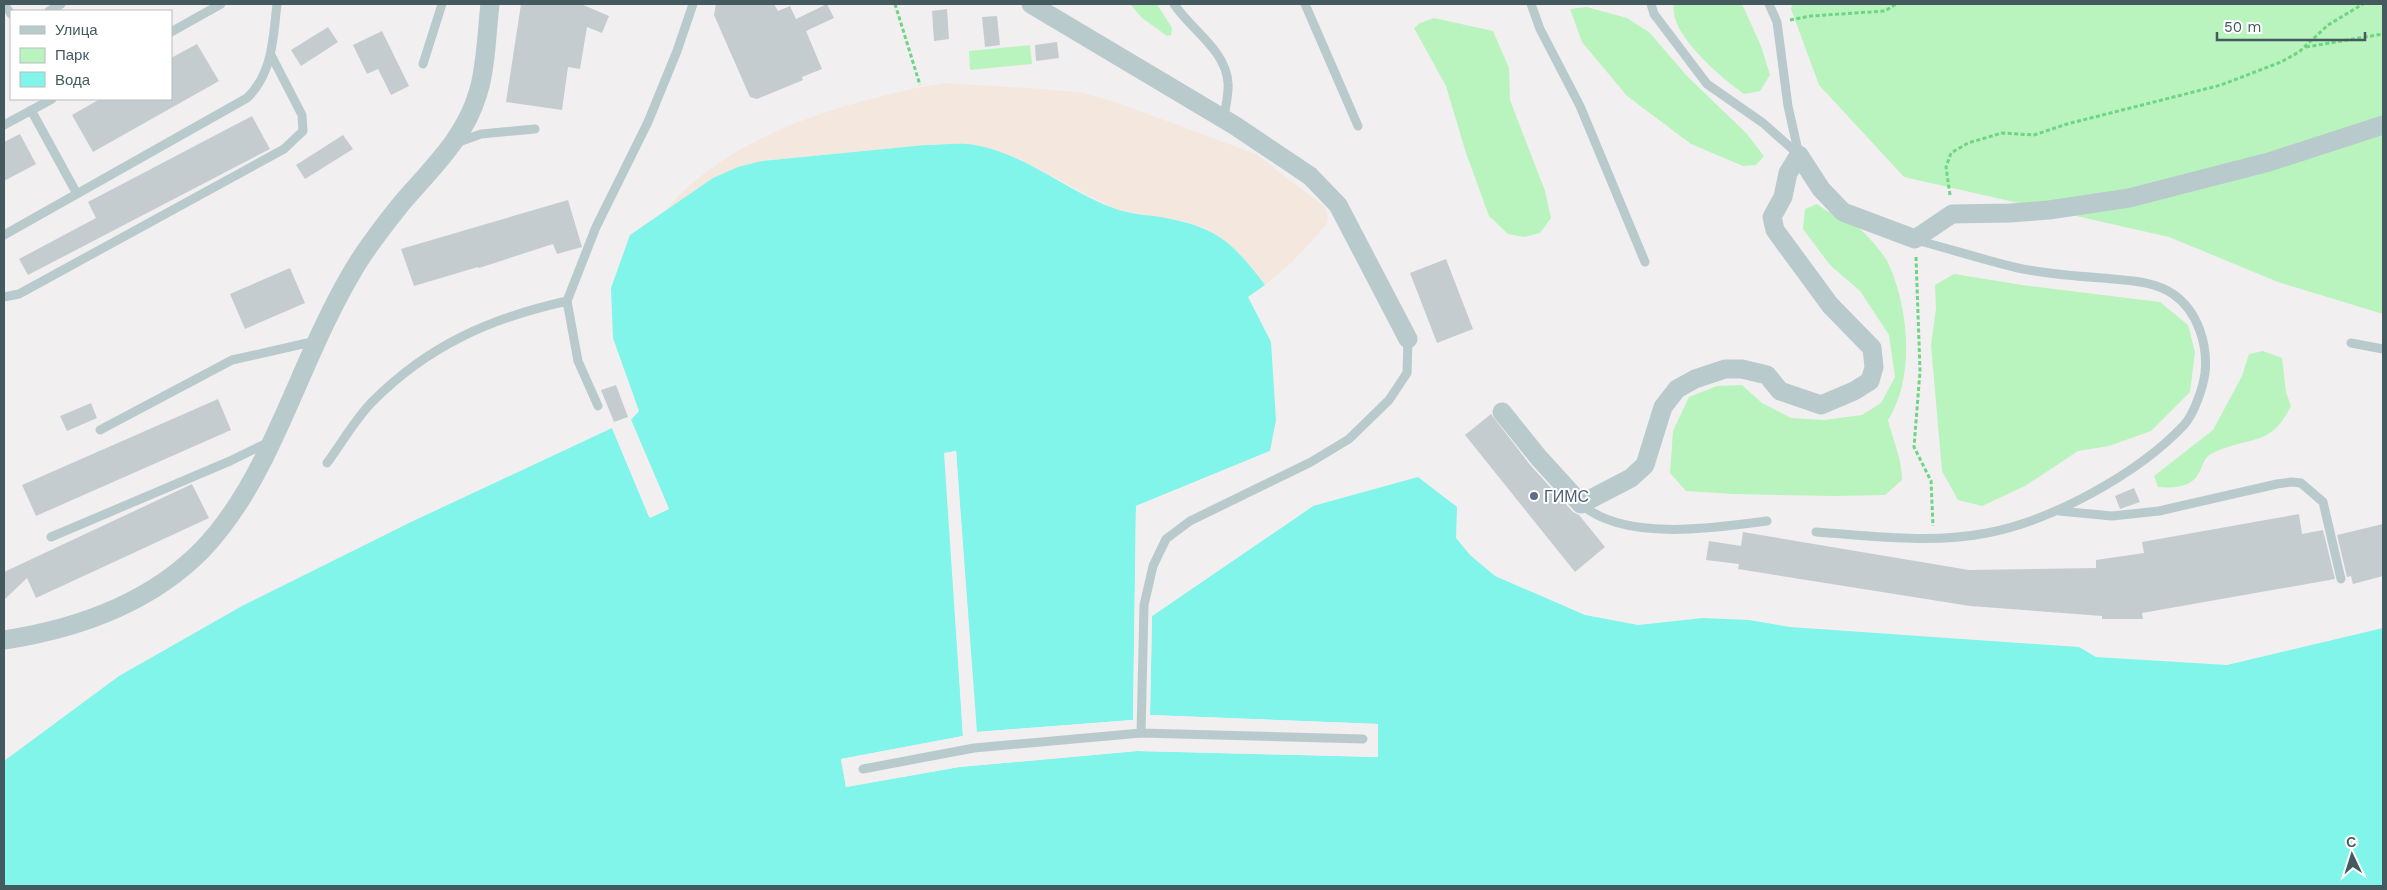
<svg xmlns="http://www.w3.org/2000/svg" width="2387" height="890" font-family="'Work Sans',sans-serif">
	<rect width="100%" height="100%" fill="#f2eff0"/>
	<path fill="#b9f4be" d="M1130,4h27l15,24 -1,7 -4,1 -25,-18z
		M1674,4h68l19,42 9,29 -10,16 -16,3c-22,-16 -76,-60 -70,-90z
		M1792,4h591v310l-105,-32 -109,-45 -265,-60 -85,-92 -28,-76z
		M1587,7l40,11 22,14 38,44 59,57 18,23 -8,9 -13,1 -52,-22 -64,-48 -45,-54 -12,-33z
		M1434,18l59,13 16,37 1,32 35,91 6,27 -11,15 -16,4 -16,-3 -19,-18 -23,-63 -20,-67 -32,-58 6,-5z
		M1030,45l2,19 -62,6 -1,-19z
		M1817,204c13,11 31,15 43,25 7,6 26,27 29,36 20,44 26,113 -1,155 5,20 14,39 14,60l-17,15 -51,1 -101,-2 -47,-3 -16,-18 3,-42 16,-34 28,-11 25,-1 20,18 29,15 33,2 38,-5 19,-12 14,-26 -6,-42 -29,-44 -30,-26 -27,-36 2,-20z
		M1954,274l68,11 138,17 28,23 7,27 -5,40 -39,39 -42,15 -31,5 -53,35 -43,20 -24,-6 -16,-29 -11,-126 5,-36 -1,-24z
		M2263,351l19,7 4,34 5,14c-21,42 -40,29 -76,46 -13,5 -11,14 -18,24 -8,12 -26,12 -39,11l-4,-11 59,-46 29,-54 7,-22z"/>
	<path fill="#f4e7de" d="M945,83l99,6 39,4 32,9 141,52 69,53 3,9 -1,8 -35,38 -27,23 -25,-32 -34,-25 -24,-7 -65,-11 -102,-53 -42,-12h-48l-163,16 -49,17 -49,34c51,-60 124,-90 199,-111 27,-7 54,-14 82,-18z"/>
	<path fill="#82f5ea" d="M925,145c16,0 34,-3 50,0 54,10 92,47 141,64 14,5 31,6 45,8 55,10 71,24 104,68l-17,12 23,45 5,78 -6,31 -134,55 -3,214 -157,12 -20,-281 -11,2 18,283 -122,23 5,28 113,-20 178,-16 240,6 1,-33 -228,-9 2,-99 161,-110 105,-29 39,30 -1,31 14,17 25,21 90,39 53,10 65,-7 46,2 41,7 289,20 17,10 131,8 156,-37v258h-2379v-125l115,-85 123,-70 169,-84 201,-94 37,89 20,-8 -38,-89 8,-9 -26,-73 -2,-50 19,-53 83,-57 25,-11 24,-6z"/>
	<path fill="#f2eff0" d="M631,420l38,89 -19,9 -38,-90 2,-1 37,87 14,-6 -36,-87z
		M956,451l21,281 156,-12 3,-214 134,-55 2,2 -133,55 -4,213 -159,14 -2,-3 -21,-278 -6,1 18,282 -121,24 4,23 111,-20 177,-15 239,5 1,-27 -226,-9 -2,-2 2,-102 161,-110 2,2 -161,110 -2,99 228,9v33l-241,-6 -178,16 -113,20 -5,-28 122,-23 -19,-283z"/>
	<path fill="#c5ccd0" d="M521,4h60l28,12 -7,17 -15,-6 -7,42 -12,-2 -6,43 -56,-8z
		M716,4h58l4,7 12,-5 6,13 31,-15 7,14 -28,13 16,38 -20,8 1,3 -46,19 -7,-2 -36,-82z
		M947,9l2,30 -15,2 -2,-30z
		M997,16l3,29 -15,2 -3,-30z
		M328,27l10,15 -37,24 -10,-16z
		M382,31l27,55 -18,9 -13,-26 -11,5 -14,-29z
		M1057,42l2,16 -23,3 -1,-16z
		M197,44l22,37 -126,71 -21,-37 28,-16h71v-41z
		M252,116l18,33 -242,126 -9,-16 77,-41 -8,-16z
		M20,134l16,30 -32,17v-39z
		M343,135l10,14 -48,30 -9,-14z
		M568,200l14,47 -25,7 -4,-10 -74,24 -1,-1 -64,19 -13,-37z
		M1446,259l27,70 -36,14 -27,-70z
		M290,268l15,35 -60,26 -15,-35z
		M616,385l12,32 -14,5 -13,-32z
		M218,399l13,31 -195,86 -14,-31z
		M91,403l6,15 -30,13 -7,-15z
		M1491,414l40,52 42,46 6,3 26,32 -30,25 -110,-137z
		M192,484l17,34 -173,80 -9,-20 -23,22v-28z
		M2134,488l6,14 -20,7 -5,-13z
		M2299,514l3,20 21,-4 12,49 -193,34 1,6h-41v-3l-132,-10 -232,-37 1,-5 -33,-4 3,-19 32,5 2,-14 226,38 127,-2v-8l48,-7 -2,-11z
		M2383,524v52l-30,8 -2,-8 -4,1 -10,-42z"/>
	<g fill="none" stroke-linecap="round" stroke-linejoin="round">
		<path stroke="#6dd583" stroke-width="3" stroke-dasharray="4 2.5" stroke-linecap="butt" d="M895,4l25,81
			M1790,20l21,-4 74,-5 11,-7
			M2306,47l77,-13
			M1950,195l-4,-28 5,-14 17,-10 34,-10 32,2 33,-11 154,-39 60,-23 18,-10 29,-27 35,-21
			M1916,257l4,114 -6,76 17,34 2,45"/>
		<path stroke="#b9cacd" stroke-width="9" d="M4,4l7,10
			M1174,4c17,26 52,46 54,79 1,12 -3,24 -4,36
			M1305,4l53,122
			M1531,4l9,25 40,77 65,156
			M1651,4l3,10 53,70 56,39 36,32
			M1769,4l8,18 11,84 11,49
			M49,11l12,-7
			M171,32l50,-28
			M423,64l19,-60
			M31,110l46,84
			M4,125l48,-26
			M456,143l25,-9 54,-5
			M4,235l243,-137c26,-25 26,-60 30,-94
			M4,297l15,-3 265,-145 19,-18 -1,-16 -31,-60
			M2351,343l32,6
			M598,406l-20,-45 -11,-60 29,-74 52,-105 29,-71 16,-47
			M100,430l132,-70 84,-19
			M327,463c15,-20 28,-44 46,-62 56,-56 118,-83 194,-100
			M1581,504c43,38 134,24 186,17
			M2059,511l53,5 47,-5 118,-27 14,-2 10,1 22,19 18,77
			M1816,532c57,4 115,12 171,1 64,-12 151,-59 197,-108 10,-11 19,-37 21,-52 3,-28 -7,-62 -32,-79 -20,-14 -46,-13 -70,-16 -28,-2 -57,-4 -85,-10 -34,-8 -68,-19 -102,-28
			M51,537l179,-76 39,-19
			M1141,733l3,-128 9,-39 13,-27 24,-18 121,-59 38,-23 40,-39 18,-27 1,-34
			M863,769l111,-21 167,-15 222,6"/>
		<path stroke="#b9cacd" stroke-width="19" d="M1031,4l203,121 76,51 28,29 70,134
			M1502,412l37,46 42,46 50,-26 14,-13 18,-58 14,-18 18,-10 30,-10h17l25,6 13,16 41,14 33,-14 16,-10 4,-14 -2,-19 -42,-43 -55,-75 -3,-13 11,-20 5,-24 11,-18 22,34 22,23 72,27 37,-25 58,-1 39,-3 80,-12 140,-36 114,-37
			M4,640c72,-11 146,-37 198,-90 25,-26 46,-60 62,-92 31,-62 54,-129 90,-189 13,-22 31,-45 47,-65 30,-35 64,-66 77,-111 8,-24 9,-64 12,-89"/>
	</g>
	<circle fill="#5c6f8a" stroke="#fff" stroke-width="2" cx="1534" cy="496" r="5"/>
	<g text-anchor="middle" stroke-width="4" stroke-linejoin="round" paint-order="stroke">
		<g font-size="16" fill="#4e5e75" stroke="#fff" text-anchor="start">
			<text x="1544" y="502">ГИМС</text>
		</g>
	</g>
	<rect width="2387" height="890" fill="none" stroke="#455a5f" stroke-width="10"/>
	<rect x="10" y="10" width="162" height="90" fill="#ffffff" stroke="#b5bdbf"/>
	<rect x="20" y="26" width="25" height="8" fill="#b9cacd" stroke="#b5bdbf"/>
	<text x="55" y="35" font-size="15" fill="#455a5f">Улица</text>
	<rect x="20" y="48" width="25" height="15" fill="#b9f4be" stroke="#b5bdbf"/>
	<text x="55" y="60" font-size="15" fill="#455a5f">Парк</text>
	<rect x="20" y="72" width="25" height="15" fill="#82f5ea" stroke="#b5bdbf"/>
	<text x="55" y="85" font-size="15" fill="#455a5f">Вода</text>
	<g transform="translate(2352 855) rotate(356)" stroke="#ffffff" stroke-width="4" paint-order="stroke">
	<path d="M0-4L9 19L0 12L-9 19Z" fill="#455a5f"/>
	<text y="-8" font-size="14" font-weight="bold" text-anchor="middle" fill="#455a5f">С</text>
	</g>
	<path d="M2217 32v8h148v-8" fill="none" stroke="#455a5f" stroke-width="2.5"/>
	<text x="2224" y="32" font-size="15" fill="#455a5f" stroke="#ffffff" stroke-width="4" paint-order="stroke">50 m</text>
</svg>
